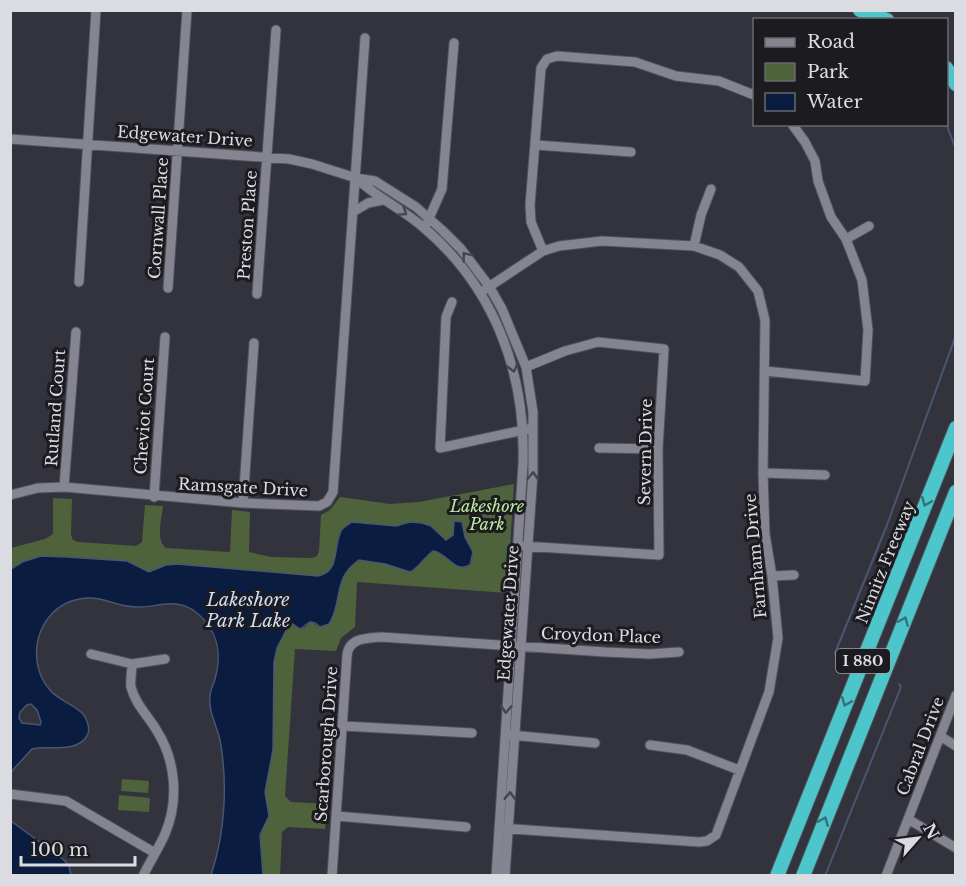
<svg xmlns="http://www.w3.org/2000/svg" width="966" height="886" font-family="'Libre Baskerville',serif">
	<rect width="100%" height="100%" fill="#33333d"/>
	<path fill="#4e633c" d="M514,484l-7,109 -150,-11 -2,45 -14,11 -5,13 -41,-2 -10,147 6,6 36,2 -2,25 -37,-2 -6,5 -2,43h-17c0,-26 -9,-34 6,-59l-4,-24 8,-42 1,-88 3,-14 12,-23 4,-1 6,5 5,-1 7,-6 8,5 13,-9 3,-6 5,-29 12,-19 7,-4 26,4 25,8c10,-5 14,-15 23,-21 12,1 28,26 38,13 1,-2 2,-7 1,-9 -1,-8 -7,-15 -8,-23l-18,8 -16,-14 -8,-3 -12,-1 -14,5 -44,-5 -16,29 -4,17 -6,5 -8,3 -77,-7h-81l-11,3 -22,-11 -60,-4 -26,-1 -19,6 -11,7v-21l34,-9 8,-5v-36l19,1 -1,36 2,5 5,2 58,4 6,-4 3,-37 18,1c-1,12 -8,34 3,42l64,4 2,-42 18,2 -1,40 22,5 41,1 5,-2 2,-5 2,-36 9,-5 10,-13 50,7 29,-2z
		M122,779l27,2 -1,12 -27,-2z
		M119,795l31,3 -1,14 -31,-2z"/>
	<path fill="#0a1d41" stroke="#495671" stroke-width="1.5" fill-rule="evenodd" d="M454,521l8,1 3,15 8,15 -3,13c-16,9 -22,-12 -37,-14 -9,6 -13,16 -23,21l-25,-8 -26,-4c-27,18 -16,43 -30,64l-9,3 -5,-4 -5,-1 -10,7 -7,-5 -4,1 -12,23 -3,14 -1,88 -8,42 4,24 -9,19 3,40h-52c14,-42 17,-91 9,-135 -3,-14 -12,-29 -10,-44 0,-6 4,-12 5,-17 7,-25 3,-49 -18,-66 -21,-17 -39,-5 -61,-6 -26,-1 -38,-16 -67,-5 -34,14 -43,61 -19,88 9,11 24,14 33,24 4,5 8,15 4,22 -11,18 -40,9 -55,13l-21,23v-203l11,-7 19,-6 26,1 60,4 22,11 17,-7 11,-1 141,12c22,-4 15,-28 23,-45 2,-4 8,-7 11,-9l44,4 14,-4 12,1 9,3 15,14 7,-5zM31,704l6,6 4,12 -1,3 -18,-2 -3,-5 1,-6 7,-7z
		M11,821l53,39 5,6 2,9h-60z"/>
	<g fill="none" stroke-linecap="round" stroke-linejoin="round">
		<path stroke="#495671" stroke-width="2" d="M946,123l10,27
			M838,661l-3,-8 52,-128 69,-190
			M825,876l76,-189 -2,-3"/>
		<defs>
			<path id="minor" d="M10,139l279,20 23,5 44,14 19,3 41,26 26,23 19,19 28,37 13,23 24,58 7,45v61l-28,403
				M536,145l95,7
				M356,178c20,19 46,31 67,49 71,60 103,145 100,237l-27,412
				M353,212l15,-9 15,-3
				M427,223l15,-34 12,-146
				M846,239l23,-13
				M694,246l7,-31 10,-26
				M543,251l-12,-29 -1,-17 11,-137 6,-9 10,-3 78,6 41,14 43,5 35,14
				M79,282l17,-272
				M168,288l19,-278
				M481,292l62,-41 16,-5 43,-5 92,5 26,9 19,12 19,24 7,29 -2,153 2,61 7,42 6,62 -9,54 -53,143 -9,6 -8,1 -200,-14
				M257,294l19,-264
				M452,302l-6,15 -6,131 88,-19
				M765,371l100,10 3,-51 -6,-50 -16,-41 -15,-22 -13,-36 -3,-20 -10,-19 -13,-18
				M599,448l59,1
				M763,473l62,2
				M64,487l12,-155
				M10,495l28,-7 26,-1 179,16 76,3 8,-4 6,-10 32,-454
				M154,497l11,-160
				M243,503l11,-160
				M524,546l135,9 -1,-106 6,-100 -66,-7 -33,9 -39,16
				M772,576l22,-1
				M91,654l41,10 33,-5
				M132,664c0,7 -2,16 -1,23 4,17 18,30 26,44 19,30 22,70 8,103 -6,14 -15,27 -22,42
				M343,726l129,7
				M511,735l84,8
				M940,736l16,10
				M650,745l37,5 52,20
				M10,794l56,7 89,52
				M336,816l130,11
				M908,819l48,29
				M332,876l15,-220c1,-18 19,-18 34,-19l224,15 45,2 29,-2
				M886,876l70,-181"/>
			<path id="highway" d="M860,10l27,10
				M946,68l10,16
				M777,876l179,-448
				M803,876l153,-384"/>
		</defs>
		<use href="#minor" stroke="#515159" stroke-width="11"/>
		<use href="#highway" stroke="#515159" stroke-width="16"/>
		<use href="#minor" stroke="#858591" stroke-width="9"/>
		<use href="#highway" stroke="#4dc6cb" stroke-width="14"/>
	</g>
	<defs><path id="oneway-chevron" d="M-2-3.5L2.5 0L-2 3.5" fill="none" stroke-width="1.6" stroke-linecap="round" stroke-linejoin="round" transform="scale(1.5)"/></defs>
	<g stroke="#45454d">
		<use href="#oneway-chevron" transform="translate(403 212) rotate(34)"/>
		<use href="#oneway-chevron" transform="translate(466 256) rotate(-128)"/>
		<use href="#oneway-chevron" transform="translate(513 368) rotate(75)"/>
		<use href="#oneway-chevron" transform="translate(533 476) rotate(-88)"/>
		<use href="#oneway-chevron" transform="translate(506 709) rotate(94)"/>
		<use href="#oneway-chevron" transform="translate(510 796) rotate(-88)"/>
	</g>
	<g stroke="#347076">
		<use href="#oneway-chevron" transform="translate(926 502) rotate(112)"/>
		<use href="#oneway-chevron" transform="translate(904 621) rotate(-68)"/>
		<use href="#oneway-chevron" transform="translate(846 702) rotate(112)"/>
		<use href="#oneway-chevron" transform="translate(824 821) rotate(-68)"/>
	</g>
	<g text-anchor="middle" stroke-width="6" stroke-linejoin="round" paint-order="stroke">
		<rect fill="#1b1b20" stroke="#a1a1a8" stroke-width="1.5" x="836" y="649" width="54" height="24" rx="4.5"/>
		<g font-size="15" font-weight="bold" fill="#dbdbe2">
			<text x="863" y="666">I 880</text>
		</g>
		<g font-size="16" fill="#dbdbe2" stroke="#1b1b20">
			<text transform="translate(185 136) rotate(4)" y="6">Edgewater Drive</text>
			<text transform="translate(158 218) rotate(-86)" y="6">Cornwall Place</text>
			<text transform="translate(247 225) rotate(-86)" y="6">Preston Place</text>
			<text transform="translate(55 408) rotate(-86)" y="6">Rutland Court</text>
			<text transform="translate(144 416) rotate(-86)" y="6">Cheviot Court</text>
			<text transform="translate(645 452) rotate(-89)" y="6">Severn Drive</text>
			<text transform="translate(243 487) rotate(3)" y="6">Ramsgate Drive</text>
			<text transform="translate(755 556) rotate(-95)" y="6">Farnham Drive</text>
			<text transform="translate(885 562) rotate(-68)" y="6">Nimitz Freeway</text>
			<text transform="translate(508 613) rotate(-86)" y="6">Edgewater Drive</text>
			<text transform="translate(601 635) rotate(2)" y="6">Croydon Place</text>
			<text transform="translate(326 744) rotate(-86)" y="6">Scarborough Drive</text>
			<text transform="translate(920 746) rotate(-69)" y="6">Cabral Drive</text>
		</g>
		<g font-size="16" font-style="italic" fill="#c1eaa3" stroke="#1b1b20">
			<text x="487" y="512">Lakeshore<tspan x="487" dy="18">Park</tspan></text>
		</g>
		<g font-size="18" font-style="italic" fill="#ceddf9" stroke="#1b1b20">
			<text x="248" y="606">Lakeshore<tspan x="248" dy="21">Park Lake</tspan></text>
		</g>
	</g>
	<rect width="966" height="886" fill="none" stroke="#dbdbe2" stroke-width="24"/>
	<rect x="753" y="18" width="195" height="108" fill="#1b1b20" stroke="#68686e" stroke-width="1.5"/>
	<rect x="765" y="38" width="30" height="9" fill="#858591" stroke="#68686e" stroke-width="1.5"/>
	<text x="807" y="48" font-size="18" fill="#dbdbe2">Road</text>
	<rect x="765" y="63" width="30" height="18" fill="#4e633c" stroke="#68686e" stroke-width="1.5"/>
	<text x="807" y="78" font-size="18" fill="#dbdbe2">Park</text>
	<rect x="765" y="93" width="30" height="18" fill="#0a1d41" stroke="#68686e" stroke-width="1.5"/>
	<text x="807" y="108" font-size="18" fill="#dbdbe2">Water</text>
	<g transform="translate(918 838) rotate(62)" stroke="#1b1b20" stroke-width="4.5" paint-order="stroke">
	<path d="M0-4.5L10 22L0 15L-10 22Z" fill="#dbdbe2"/>
	<text y="-9" font-size="16" font-weight="bold" text-anchor="middle" fill="#dbdbe2">N</text>
	</g>
	<path d="M21 856v9h114v-9" fill="none" stroke="#dbdbe2" stroke-width="3"/>
	<text x="30" y="856" font-size="18" fill="#dbdbe2" stroke="#1b1b20" stroke-width="4.5" paint-order="stroke">100 m</text>
</svg>
